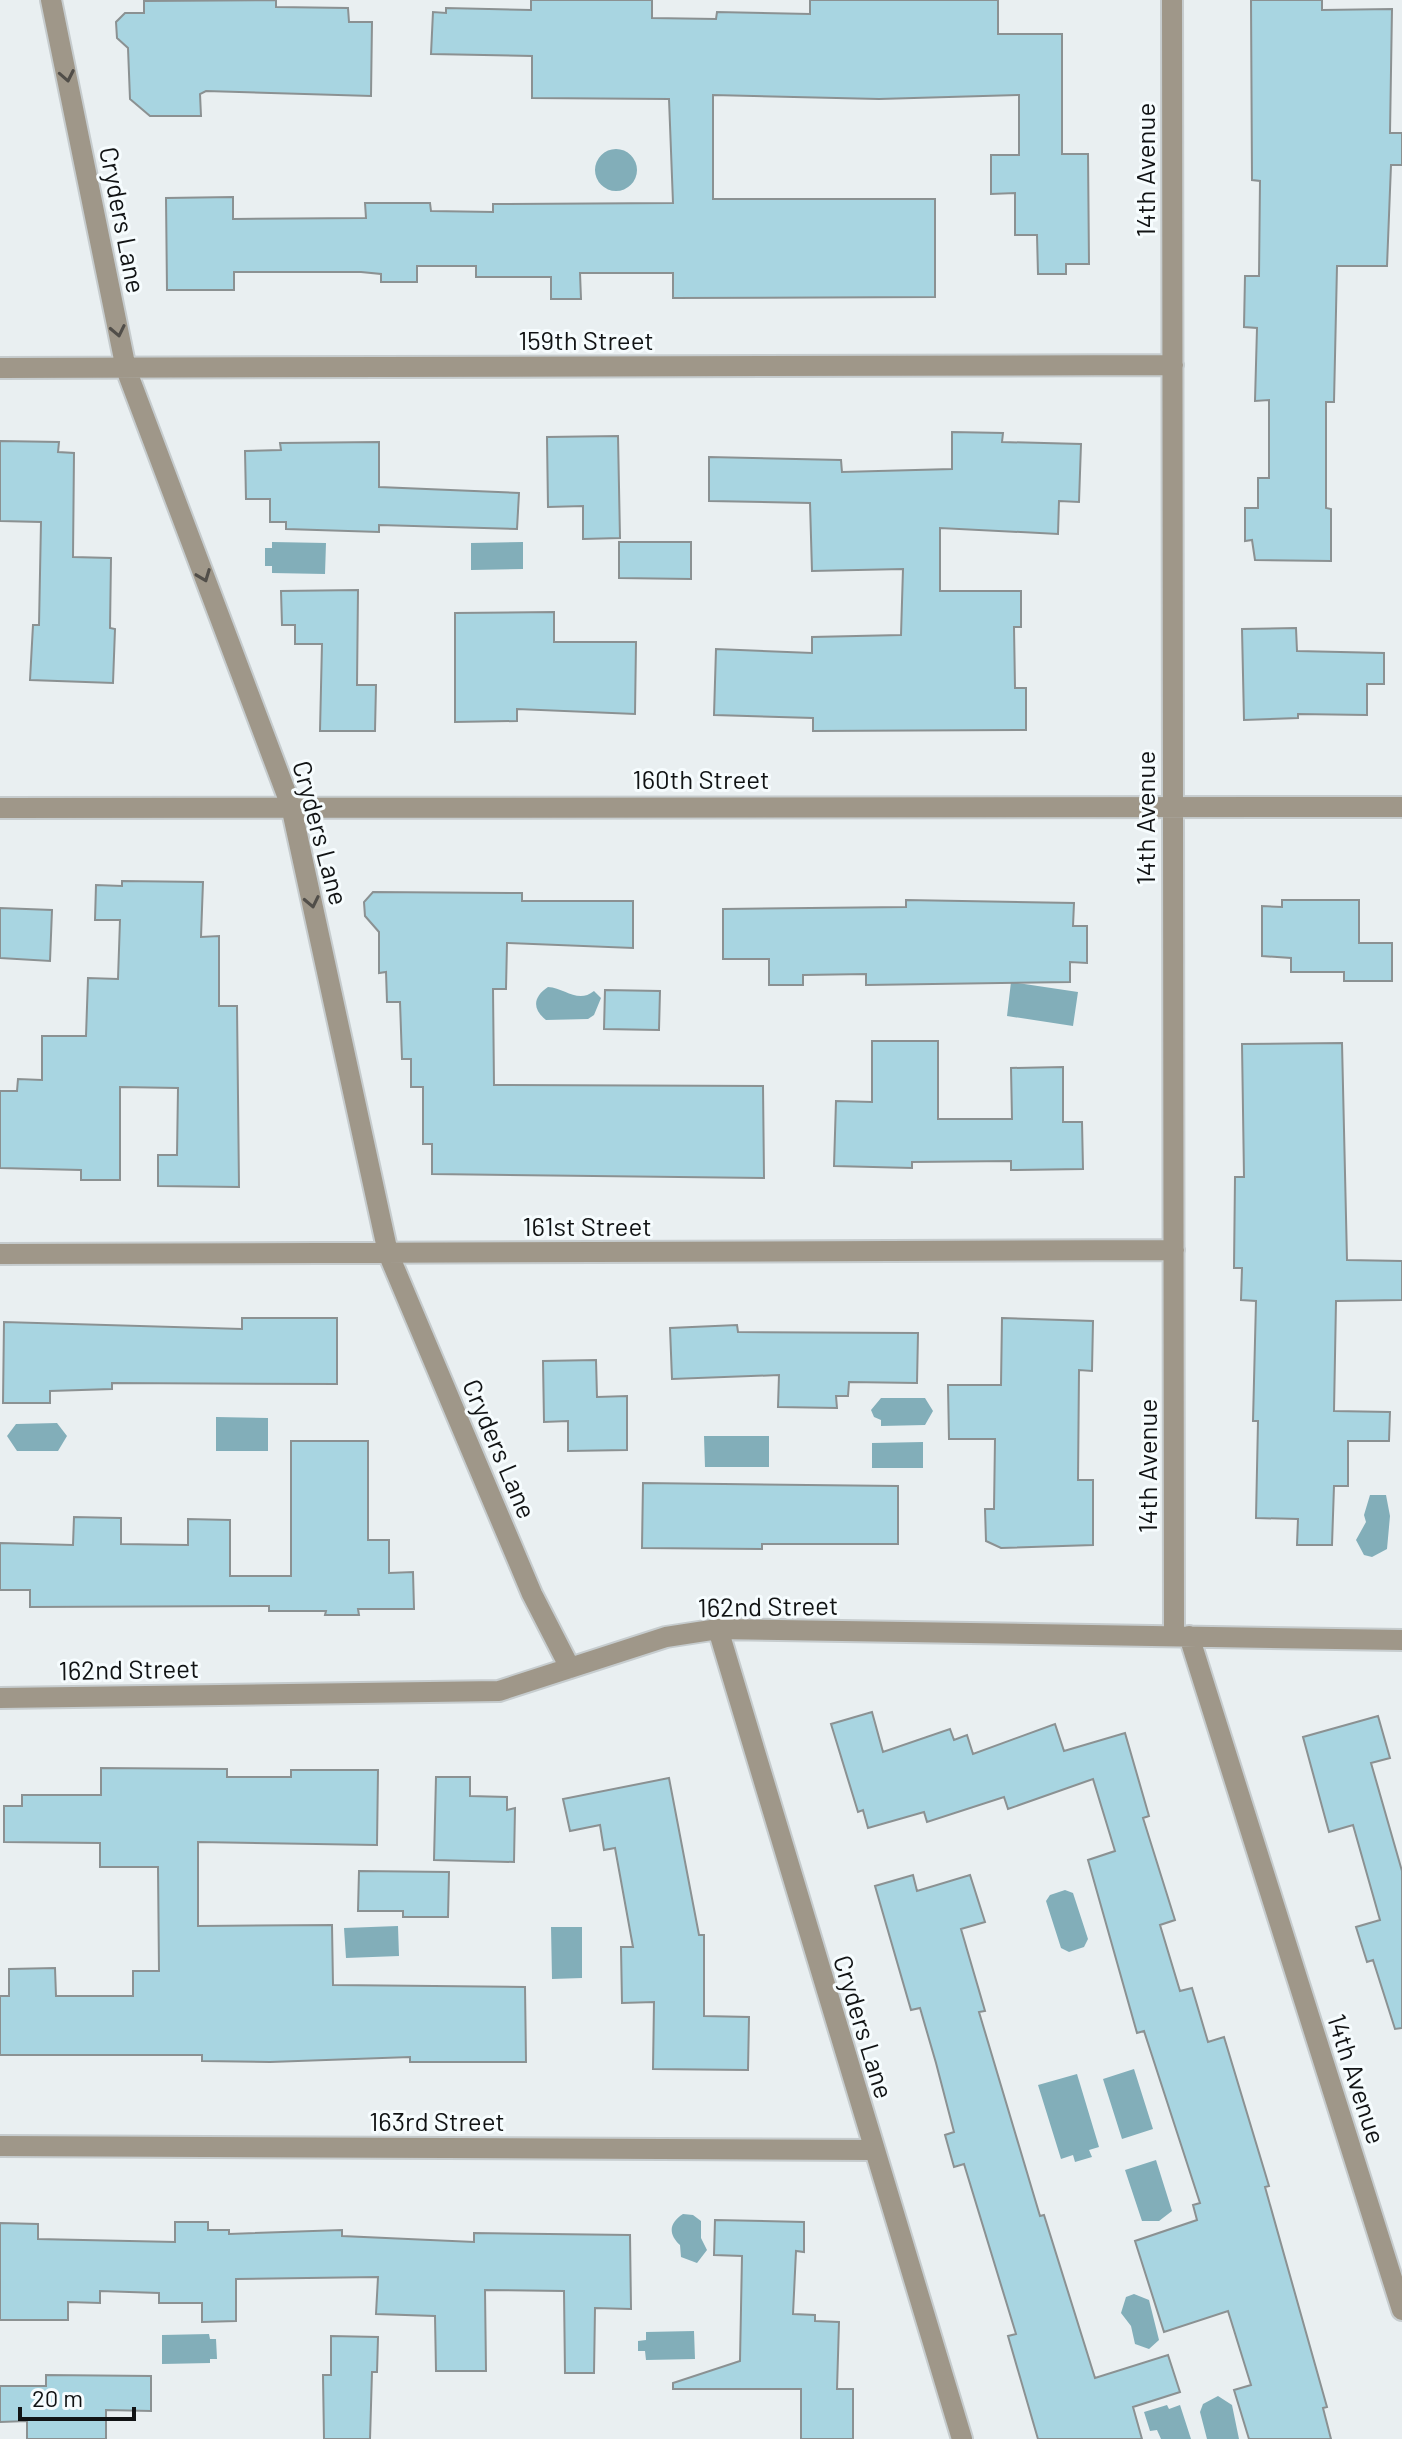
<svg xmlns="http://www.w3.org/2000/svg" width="1402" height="2439" font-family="Barlow,sans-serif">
	<rect width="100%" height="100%" fill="#e9eff1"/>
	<path fill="#82aeb9" d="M595 170a21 21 0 1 1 42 0a21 21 0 1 1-42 0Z
		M272,542l54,1 -1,31 -53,-1v-7h-7v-18h7z
		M523,542v27l-52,1v-27z
		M1011,982l67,10 -5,34 -66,-10z
		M548,987c17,1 30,17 46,4l7,7 -7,17 -6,4 -42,1c-14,-11 -13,-23 2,-33z
		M881,1398h44l8,13 -8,14 -44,1v-6l-7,-3 -3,-7z
		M216,1417l52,1v33h-52z
		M57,1423l10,13 -9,15h-41l-10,-15 9,-12z
		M704,1436h65v31h-64z
		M923,1442v26h-51v-25z
		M1370,1495h16l4,21 -3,33 -15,8 -8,-2 -8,-15 10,-18 -2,-7z
		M1065,1890l8,3 15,46 -4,8 -15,5 -8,-4 -15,-47 4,-6z
		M398,1926l1,30 -53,2 -2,-30z
		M551,1927h31v51l-30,1z
		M1134,2069l19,60 -31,10 -19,-60z
		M1077,2074l22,73 -10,3 3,7 -17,5 -2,-7 -12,4 -23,-74z
		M1156,2160l16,51 -13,10h-17l-17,-51z
		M683,2214l10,1 8,6v17l6,12 -10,13 -16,-6 -1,-12c-12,-11 -11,-22 3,-31z
		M1134,2294l15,6 10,40 -10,9 -14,-5 -4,-18 -10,-13 5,-16z
		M694,2331l1,28 -49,1 -1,-9h-7v-10l8,-1v-8z
		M209,2334l1,5h6l1,20h-7v4l-48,1v-29z
		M1218,2396l14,9 7,34h-32l-7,-27 3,-8z
		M1167,2405l2,4 11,-4 11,34h-30l-4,-9 -7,1 -6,-19z"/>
	<path fill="#a8d5e1" stroke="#8b9192" stroke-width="2" d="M276,0v7l72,1 1,14h23l-1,74 -165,-5 -6,3 1,22h-51l-20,-17 -2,-51 -11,-10 -1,-16 9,-9h19v-12z
		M531,0h121v18l64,1 1,-7 93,2v-14h188v34h64v120h26l1,110h-23v10h-28l-1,-39h-22v-42l-24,1v-39h28v-60l-140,4 -166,-4v104h222v98l-262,1v-25h-93l1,26h-30v-22h-75v-11h-59v16h-36v-8l-20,-2h-127v18h-67l-1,-92 67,-1v22l133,-1 -1,-15h65l1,8 62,1v-8l180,-1 -4,-104 -137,-1v-42l-101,-2 2,-42 13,1v-5l85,2z
		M1251,0h71v10l70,-1 -2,124h12v32h-11l-4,101h-50l-3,136h-8v106l5,1v52l-76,-1 -3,-20 -7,1v-33h13v-30h11v-78l-14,1 2,-73 -13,-1 1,-51h14l1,-95 -8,-1z
		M952,432l51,1 -1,9 79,2 -2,58 -20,-1 -1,33 -118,-6v63h81v36h-7l1,61h11v42l-213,1v-13l-99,-3 2,-66 96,4v-16l89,-2 2,-66 -91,2 -2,-68 -101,-2v-44l132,3 1,12 110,-3z
		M618,436l2,102 -37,1v-33l-35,1 -1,-70z
		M0,441l59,1 -1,10 16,1 -1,104 38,1 -1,70 5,1 -2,54 -83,-3 3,-55h6l2,-103 -41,-1z
		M379,442v45l140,6 -2,36 -138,-4v7l-93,-3v-7h-16v-23h-24l-1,-48 36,-1 -1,-7z
		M619,542h72v37l-72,-1z
		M358,590l-1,95h19l-1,46h-55l2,-87h-27v-19h-13l-1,-34z
		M554,612v30h82l-1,72 -118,-5v12l-62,1v-109z
		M1296,628l1,23 87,2v31h-17v31l-69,-1v4l-54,2 -2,-91z
		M122,881l81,1 -2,55 18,-1v70h18l2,181 -81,-1v-31h19l1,-67 -58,-1v93h-39v-10l-81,-2v-77h17l1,-12 24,1v-44h44l2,-58 30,1 2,-59h-25l1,-35 26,1z
		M373,892l149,1v8h111v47l-126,-5 -1,46h-13l1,96 269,1 1,92 -332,-4v-30h-9v-57h-12v-28h-9l-2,-57h-13l-1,-30 -7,1v-41l-14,-16 -1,-14z
		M906,900l168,3 -1,23h14v37l-17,-1v20l-204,3v-11l-63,1v10h-34v-26h-46v-50l183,-2z
		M1282,900h77v43h33v38h-48v-9h-53v-14l-29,-2v-50l20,1z
		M0,908l52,2 -2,51 -50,-3z
		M605,990l55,1 -1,39 -55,-1z
		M872,1041h66v78h74l-1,-51 52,-1v55h19l1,47 -72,1v-9l-99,1v6l-78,-2 2,-65 36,1z
		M1342,1043l5,217 55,1v39l-66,1 -2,110 56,1 -1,29h-41v45h-14l-2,59h-35l1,-26 -42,-1 2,-97h-5l3,-120 -15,-1 1,-32h-8l1,-91h9l-2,-133z
		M242,1318h95v66l-225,-1v6l-62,2v12h-47l1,-81 238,7z
		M1002,1318l91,3 -1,50 -13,-1 -1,110h15v65l-92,3 -15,-7 -1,-32h9l1,-70h-46l-1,-54h53z
		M737,1325l1,7 180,1 -1,50 -68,-1 -1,14h-12l1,12 -59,-1 1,-32 -107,4 -2,-51z
		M596,1360l1,37 30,-1v54l-59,1v-30l-24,1 -1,-61z
		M291,1441h77v99h21v33l24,-1 1,37h-56l1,6h-34l1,-4h-57v-5l-239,1v-17h-30v-47l73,2 1,-28 47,1v26l67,1v-26l42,1v56h61z
		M643,1483l255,3v58h-136v5l-120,-1z
		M872,1712l11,40 67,-23 4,11 13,-5 6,19 82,-30 9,27 61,-18 24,83 -6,2 32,102 -15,5 20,66 12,-3 16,54 16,-5 45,149 -4,1 62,220 -4,1 8,31h-82l-15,-49 17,-5 -23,-74 -64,21 -29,-91 62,-21 -4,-15 7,-2 -56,-172 -7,2 -49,-173 27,-9 -22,-72 -85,30 -4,-12 -77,25 -3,-10 -56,16 -5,-18 -5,2 -27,-88z
		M1378,1716l12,42 -19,5 31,108v157l-7,1 -22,-69 -6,2 -11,-35 24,-7 -27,-95 -24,7 -26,-95z
		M101,1768l126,1v8h64v-7h87l-1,75 -179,-3v84l134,-1 1,60 192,2 1,75h-116v-5l-140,5 -68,-1v-6h-202v-59h9v-27l46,-1 1,28h77v-25h26l-1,-104h-58v-24l-96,-1v-36h18v-11h79z
		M436,1777h34v19l37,1v13l8,-2 -1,54 -80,-2z
		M669,1778l30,157h5v81l45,1 -1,53 -95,-1 1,-67 -32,1 -1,-56h12l-18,-99 -11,2 -4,-25 -30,6 -7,-32z
		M359,1871l90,1 -1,45h-45v-6h-45z
		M913,1875l4,16 53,-16 15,47 -24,7 24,82 -6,1 61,204 4,-1 51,163 73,-23 12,37 -47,15 9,32h-104l-30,-103 8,-2 -52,-170 -10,3 -9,-32 9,-3 -18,-69 -16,-55 -9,2 -36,-124z
		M715,2220l89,2v30l-8,-1 -3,63 22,1v6l24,1 -2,67h16v50h-52v-50h-128v-6l67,-22 2,-105 -28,-1z
		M175,2222h33v8h21v4l113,-4v6l132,6v-9l156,2 1,74 -36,-1 -1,65h-29l-1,-82 -79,-1 1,81h-50l-1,-55 -59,-2 2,-37 -142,2v42l-34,1v-19h-43v-10l-59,-2v12l-32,-1v18h-68v-97l38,1v15l137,3z
		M331,2336l47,1 -1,35h-5l-2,67h-46l-1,-64h8z
		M46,2375l105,1v35l-45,-1v29h-79v-18l-27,1v-36h46z"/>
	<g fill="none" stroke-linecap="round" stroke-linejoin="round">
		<defs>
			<path id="minor" d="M51,0l75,369 165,437 97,447 144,341 38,74
				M1172,0l2,1636
				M0,368l1173,-3
				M0,808l1402,-1
				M0,1254l1174,-4
				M718,1629l244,810
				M1189,1636l213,674
				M0,1698l499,-7 167,-54 52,-8 684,11
				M0,2146l874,4"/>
		</defs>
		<use href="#minor" stroke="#c6ccce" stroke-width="24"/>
		<use href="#minor" stroke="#9f9789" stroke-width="20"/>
	</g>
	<defs><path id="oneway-chevron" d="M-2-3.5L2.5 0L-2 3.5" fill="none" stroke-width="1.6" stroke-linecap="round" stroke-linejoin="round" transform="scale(2)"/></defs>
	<g stroke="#514e49">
		<use href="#oneway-chevron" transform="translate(67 76) rotate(79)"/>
		<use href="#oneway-chevron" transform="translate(118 331) rotate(78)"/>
		<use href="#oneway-chevron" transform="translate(204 576) rotate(69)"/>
		<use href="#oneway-chevron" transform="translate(312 902) rotate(78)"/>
	</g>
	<g text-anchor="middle" stroke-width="6" stroke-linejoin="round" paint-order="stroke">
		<g font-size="26" fill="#111314" stroke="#f6fcfe">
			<text transform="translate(1146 170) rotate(-90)" y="9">14th Avenue</text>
			<text transform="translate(122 220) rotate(79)" y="9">Cryders Lane</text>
			<text x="586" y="350">159th Street</text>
			<text x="701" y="789">160th Street</text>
			<text transform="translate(1146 818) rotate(-90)" y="9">14th Avenue</text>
			<text transform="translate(320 833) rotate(75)" y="9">Cryders Lane</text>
			<text x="587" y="1236">161st Street</text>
			<text transform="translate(499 1449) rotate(67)" y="9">Cryders Lane</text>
			<text transform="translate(1148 1466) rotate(-90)" y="9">14th Avenue</text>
			<text transform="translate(768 1607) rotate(-1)" y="9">162nd Street</text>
			<text transform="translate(129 1670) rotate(-1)" y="9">162nd Street</text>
			<text transform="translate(863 2027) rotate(73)" y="9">Cryders Lane</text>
			<text transform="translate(1356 2079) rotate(72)" y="9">14th Avenue</text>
			<text x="437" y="2131">163rd Street</text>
		</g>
	</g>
	<path d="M20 2407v12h114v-12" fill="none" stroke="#111314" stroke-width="4"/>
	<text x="32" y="2407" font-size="24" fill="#111314" stroke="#f6fcfe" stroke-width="6" paint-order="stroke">20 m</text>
</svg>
